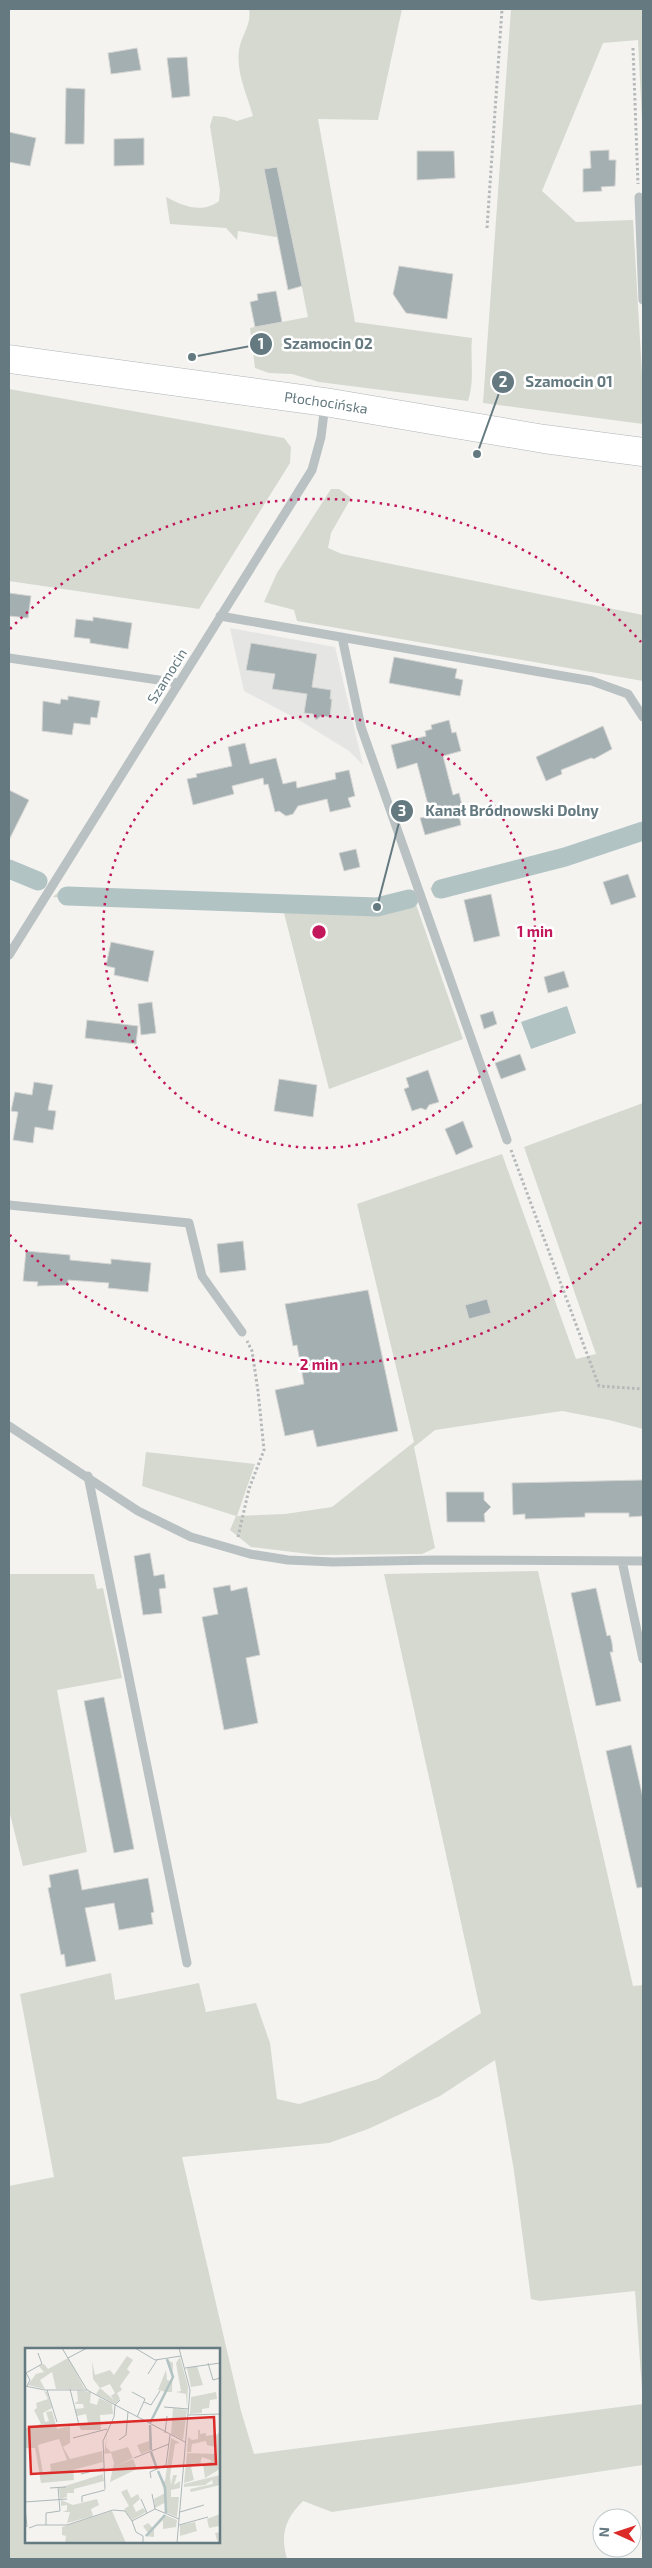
<svg xmlns="http://www.w3.org/2000/svg" width="652" height="2568" font-family="'Exo 2',sans-serif">
	<rect width="100%" height="100%" fill="#f4f3f0"/>
	<path fill="#e5e5e4" d="M230,628l105,19 28,118 -14,-14 -50,-31 -55,-29z"/>
	<path fill="#d5d9d0" fill-rule="evenodd" d="M249,9h153l-24,111 -60,-1 37,203 117,16c-2,22 3,42 -4,63l-149,-19 -27,-8 -23,-1 -14,-5 -5,-40 58,-11 -17,-83 -15,3 -38,-6 -1,9 -11,-12 -56,-4 -4,-27c17,9 36,17 53,4l1,-11 -10,-64 3,-10 12,1 12,4 16,-5c-6,-22 -17,-43 -14,-66 2,-15 13,-25 10,-41z
		M511,9h132v131l-5,-100 -35,3 -61,148 34,31 57,-2 10,171v33l-160,-21z
		M9,389l275,49 7,9 -1,16 -91,146 -190,-28z
		M331,489h8l12,9 -20,35 -3,15 14,6 301,61v66l-346,-60 -3,-11 -30,-8 13,-29z
		M643,824v12l-76,25 -132,37 -5,-10 134,-36z
		M9,863l34,13 -4,9 -30,-12z
		M62,889l314,13 36,-9 51,146 -134,50 -46,-180 -195,-8 -35,-4z
		M643,1103v326l-34,-9 -47,-9 -127,19 -21,17 21,101 -13,6 -105,1 -66,-8 -21,-17 6,-14 -94,-30 4,-34 109,12 -18,52 48,-2 47,-7 82,-65 -57,-238 145,-50 74,205 20,-5 -72,-207z
		M538,1571l95,415 10,-1v480l-311,47 -29,-11c-18,18 -23,33 -16,58h-277l-1,-373 45,-9 -34,-183 91,-21 4,27 84,-17 7,29 50,-9 14,40 7,56 22,5 79,-25 103,-66 -97,-439zM495,2060l19,111 17,128 9,2 95,-10 8,113 -389,50 -13,-43 -59,-254 147,-14 39,-14 72,-33zM219,2349v193h-193v-193z
		M9,1574h85l3,15 6,-1 19,90 -65,12 30,162 -64,14 -14,-56z"/>
	<path fill="#b2c3c4" d="M567,1006l9,27 -45,16 -10,-27z"/>
	<g fill="none" stroke-linecap="round" stroke-linejoin="round">
		<path stroke="#b2c3c4" stroke-width="19" d="M9,869l29,12
			M441,889l124,-32 78,-26
			M67,896l310,11 32,-8"/>
	</g>
	<path fill="#a4afb1" stroke="#d5d5d3" d="M137,48l4,22 -30,4 -3,-21z
		M187,57l3,39 -18,2 -5,-40z
		M66,88l19,1 -1,55h-19z
		M9,132l27,6 -6,28 -21,-4z
		M144,138v27l-30,1v-27z
		M609,150v10h7l-1,26 -14,1 1,4 -19,1v-23l8,-1 -1,-17z
		M417,151h37l1,27 -38,2z
		M277,167l25,119 -14,4 -24,-121z
		M399,266l54,8 -6,45 -41,-6 -13,-19z
		M276,291l6,31 -27,5 -5,-25 8,-2 -1,-6z
		M9,593l22,3 -3,22 -19,-2z
		M93,617l39,6 -4,26 -38,-6v-4l-16,-2 2,-18 17,2z
		M251,643l66,11 -5,33 19,3 -1,9h2l-2,18 -9,-1 -5,4 -3,-6 -9,-1 3,-19 -35,-5 3,-15 -29,-4z
		M394,657l63,12 -2,9 8,2 -3,16 -71,-13z
		M68,696l32,5 -3,17 -6,-1 -1,8 -16,-2 -2,12 -30,-4 1,-30 17,3 1,-5 7,1z
		M449,720l3,13 4,-1 5,19 -18,5 10,39 6,-2 4,16 -5,1 3,15 -36,10 -5,-17 11,-2 -14,-53 -20,6 -6,-24 35,-9 -1,-5 7,-2 -1,-4z
		M603,726l9,23 -18,10 -3,-1 -30,12 1,4 -16,7 -10,-24z
		M245,743l5,21 26,-6 7,26 13,-3 1,7 39,-9 -1,-6 14,-3 6,26 -7,2 3,9 -21,5 -3,-13 -29,7 -5,8 -7,2 -7,-5 -4,1 -7,-28 -4,1 -1,-7 -31,8 2,8 -41,11 -6,-26 10,-2 -1,-3 36,-8 -4,-19z
		M9,790l20,10 -20,40z
		M356,849l4,18 -16,4 -5,-18z
		M628,874l8,23 -25,8 -8,-23z
		M491,894l9,42 -26,6 -10,-42z
		M111,942l43,9 -6,31 -34,-7 1,-7 -9,-2z
		M564,971l5,16 -21,6 -4,-16z
		M152,1002l4,31 -15,2 -3,-31z
		M493,1011l4,13 -13,5 -4,-14z
		M87,1020l51,6 -2,18 -51,-6z
		M520,1054l6,16 -25,9 -6,-16z
		M428,1070l11,32 -10,3 -3,5 -5,-2 -9,3 -8,-22 5,-2 -3,-9z
		M279,1079l38,6 -4,32 -39,-6z
		M34,1082l19,3 -5,25 8,1 -3,19 -18,-3 -2,16 -20,-3 5,-28 -7,-1 4,-19 17,3z
		M463,1121l10,26 -17,8 -11,-26z
		M243,1241l3,29 -26,3 -3,-29z
		M26,1251l44,4v5l41,4v-5l40,4 -3,29 -40,-4 1,-5 -41,-3v5l-31,1 1,-4 -15,-1z
		M368,1290l30,141 -81,16 -4,-17 -28,6 -10,-46 29,-6 -7,-39 -4,1 -8,-42z
		M487,1299l4,14 -22,6 -4,-14z
		M643,1480v36l-14,1v-4h-44v4l-60,2v-5l-12,1 -1,-32z
		M446,1492h38v8l7,7 -7,7 1,8h-38z
		M150,1553l4,23 10,-2 2,14 -7,1 3,24 -19,2 -9,-59z
		M230,1585l1,6 16,-4 13,68 -14,3 12,65 -34,7 -22,-113 16,-3 -5,-26z
		M596,1588l11,48 3,-1 2,8 1,9h-3l11,49 -25,5 -25,-113z
		M104,1697l30,152 -20,4 -30,-152z
		M631,1745l12,53v89l-6,1 -31,-137z
		M78,1869l4,21 66,-12 6,34 -3,1 2,11 -34,6 -5,-27 -29,5 11,53 -30,6 -2,-13 -3,1 -13,-67 3,-1 -2,-12z"/>
	<g fill="none" stroke-linecap="round" stroke-linejoin="round">
		<defs>
			<g id="major">
				<path id="s1" d="M9,359l316,43 219,37 99,13"/>
			</g>
		</defs>
		<use href="#major" stroke="#aeb5b7" stroke-width="29"/>
		<path stroke="#b5b9ba" stroke-width="3" stroke-dasharray="2.5 2.5" stroke-linecap="butt" d="M633,48l5,136
			M487,228l15,-219
			M511,1150l88,236 44,3
			M238,1537l11,-48 15,-39 -6,-59 -6,-40 -5,-10"/>
		<path stroke="#bac1c2" stroke-width="9" d="M639,197l4,103
			M220,616l372,65 36,13 15,23
			M342,637l19,90 146,413
			M9,658l170,25
			M9,955l303,-485 9,-33 4,-33
			M9,1205l180,18 13,53 40,56
			M9,1426l129,85 53,26 59,17 38,6 45,2 103,-2 207,1
			M88,1476l99,487
			M622,1561l21,98"/>
		<use href="#major" stroke="#fff" stroke-width="28"/>
	</g>
	<g fill="none" stroke="#c2185b" stroke-width="2.5" stroke-dasharray="2.5 5">
		<circle cx="319" cy="932" r="216"/>
		<path d="M641 1222A433 433 0 0 1 10 1235M10 629A433 433 0 0 1 641 642"/>
	</g>
	<g text-anchor="middle" stroke-width="5" stroke-linejoin="round" paint-order="stroke">
		<g font-size="14" fill="#647a80" stroke="#fff">
			<text dy="5" stroke="none"><textPath href="#s1" startOffset="320">Płochocińska</textPath></text>
			<text transform="translate(167 676) rotate(-58)" y="5">Szamocin</text>
		</g>
	</g>
	<g transform="translate(25 2348)">
		<rect width="195" height="195" fill="#f4f3f0"/>
		<path d="M102,8l6,4 -6,9 3,3 -10,14 2,4 -5,3 3,6 -5,5 -19,-10 4,-6 -7,-9 -1,-18 3,14 15,-5 4,5zM85,36l5,9 -4,3 3,4 -14,-12zM155,9l8,30 -1,21 -1,-14 -10,-2 5,-1 -5,-28zM43,10l17,31h-29l-4,-17 -12,8 5,9 -17,-4 8,-11 8,-2 -5,-6 5,-2 4,5zM141,11l7,4 -1,29h-5l-16,32 15,-32 -8,-2 8,-20 1,10 4,1 1,-4zM172,18l6,19 -12,2 -4,-19zM52,42l14,2 -1,11 7,2 2,-7 13,6 1,10 -13,1 1,15h-20l-2,-4 9,-3 -2,-9 -9,2 -2,-7 9,-1 -1,-4h-9l4,-3zM19,43l3,1 5,16 -9,5 2,9 4,-1 -3,-9 6,-1 5,18 13,-3v17l-7,4 7,12 32,-8 1,11 -30,8 1,10 -33,3 -6,-35h-10v-19l16,-5 -7,-14 3,-2 -1,-5 12,-4zM34,91l8,21 -17,4 1,7 -8,2 -5,-28zM191,44l1,7 -7,1 -1,8 -7,1v4l-12,1 1,-17zM148,60l14,2 -4,30 -12,-6zM124,76l2,26 -10,4 -4,-9 12,-4zM195,80v41l-15,9 -2,-14 10,-3 -11,-4 -2,7 -9,3 3,13 -10,3 3,-30 30,1 -1,-7 -9,-2 -1,-4 -14,3 -1,8h-4l1,-15 4,3 6,-1v-9h2v4l6,-1v3l12,-2zM82,85l-1,14 5,5 17,-5 5,11 -15,7 15,-6 4,10 -27,13 4,-19 -3,-10 -7,1zM146,90l9,5 -5,1 -5,32 1,9 2,-10h4l-3,10 6,-4v7l-9,2v7h8l-2,20 -12,-5 1,-10 -11,6 -1,-9 11,-6 -8,-23 6,12 2,-1zM78,126l1,7 -30,8v4h-7v4l-7,2 -1,-11zM195,127v10l-29,7 -1,-3 23,-5 -1,-4 -7,5 -21,2v-3zM102,141l4,9 7,-4 2,5 -7,6 3,7 7,-4 3,4 -14,8 -8,-11 5,-3 -8,-14zM72,151l2,6 -8,4 2,7 -26,7 3,-11h-7l4,-2v-5l-6,1v-6l12,5zM87,163l14,32h-61l1,-7 -4,-1v-8zM195,166v29h-2l-3,-10 5,-1 -1,-6 -10,2 -2,-9zM140,167l12,5 -1,7 -13,2v-9l-9,9v8l-9,-1 3,-3 -5,-7 5,-3 5,5zM170,174l2,9 -17,5v-11z" fill="#d5d9d0" fill-rule="evenodd"/>
		<path fill="none" stroke="#b2c3c4" stroke-width="2.5" d="M125,75l23,-46 -6,-18M125,77l1,25M126,104l6,17M133,123l7,16 1,26M121,188l19,-21"/>
		<path fill="none" stroke="#adb8b9" stroke-width="1" d="M37,0l25,42M110,0l20,12 26,-4M43,10l19,-10M183,15l5,17 7,-2M160,20l35,-5M123,26l9,-14M0,38l20,4h42l98,52M2,38l3,-6 -4,-7 16,-9 -4,-11M45,41l9,36M22,42l10,32M107,44l13,7 -8,18M119,54l7,3 9,-14M139,59l25,2M163,67l32,-1M140,85l2,-17M48,90l34,-9M94,92l7,-5 2,-23M109,110l35,-14M159,118l18,-2M56,126l23,-6M126,130l-1,-6 16,-7 4,-30M25,140l16,-1M80,141l-2,-48 11,-24 1,-12 5,-5M127,146l3,15M116,151l6,14M0,154l42,-3M57,154v-6l23,-6M0,159l2,20M155,164l24,-7M107,173l4,11 7,4v7M21,177v-12l14,-2 -2,-24M154,177l29,-8M4,180l8,-3h30l46,-15 12,1 7,10 23,-12 24,10M152,195l13,-153 -11,-42"/>
		<path fill="#dc2a28" fill-opacity="0.15" stroke="#dc2a28" stroke-width="2.5" d="M189,69l2,47 -185,10 -2,-47z"/>
		<rect width="195" height="195" fill="none" stroke="#647a80" stroke-width="2.5"/>
	</g>
	<circle cx="319" cy="932" r="8" fill="#c2185b" stroke="#fff" stroke-width="2.5"/>
	<g font-size="15" text-anchor="middle" font-weight="bold" fill="#c2185b" stroke="#fff" stroke-width="5" stroke-linejoin="round" paint-order="stroke">
		<text x="535" y="937">1 min</text>
		<text x="319" y="1370">2 min</text>
	</g>
	<path fill="none" stroke="#647a80" stroke-width="2" d="M192 357L261 344M477 454L503 382M377 907L402 811"/>
	<g fill="#647a80" stroke="#fff" stroke-width="2">
		<circle cx="192" cy="357" r="5"/>
		<circle cx="477" cy="454" r="5"/>
		<circle cx="377" cy="907" r="5"/>
		<circle cx="261" cy="344" r="12"/>
		<circle cx="503" cy="382" r="12"/>
		<circle cx="402" cy="811" r="12"/>
	</g>
	<g font-size="15" text-anchor="middle" font-weight="bold" fill="#fff">
		<text x="261" y="349">1</text>
		<text x="503" y="387">2</text>
		<text x="402" y="816">3</text>
	</g>
	<g font-size="15" text-anchor="middle" font-weight="bold" fill="#647a80" stroke="#fff" stroke-width="5" stroke-linejoin="round" paint-order="stroke">
		<text x="328" y="349">Szamocin 02</text>
		<text x="569" y="387">Szamocin 01</text>
		<text x="512" y="816">Kanał Bródnowski Dolny</text>
	</g>
	<rect width="652" height="2568" fill="none" stroke="#647a80" stroke-width="20"/>
	<g transform="translate(617 2533) rotate(273)"><circle r="24" fill="#ffffff" stroke="#c1cacc"/>
	<path d="M0-4L9 19L0 12L-9 19Z" fill="#dc2a28"/>
	<text y="-8" font-size="14" font-weight="bold" text-anchor="middle" fill="#647a80">N</text>
	</g>
</svg>
